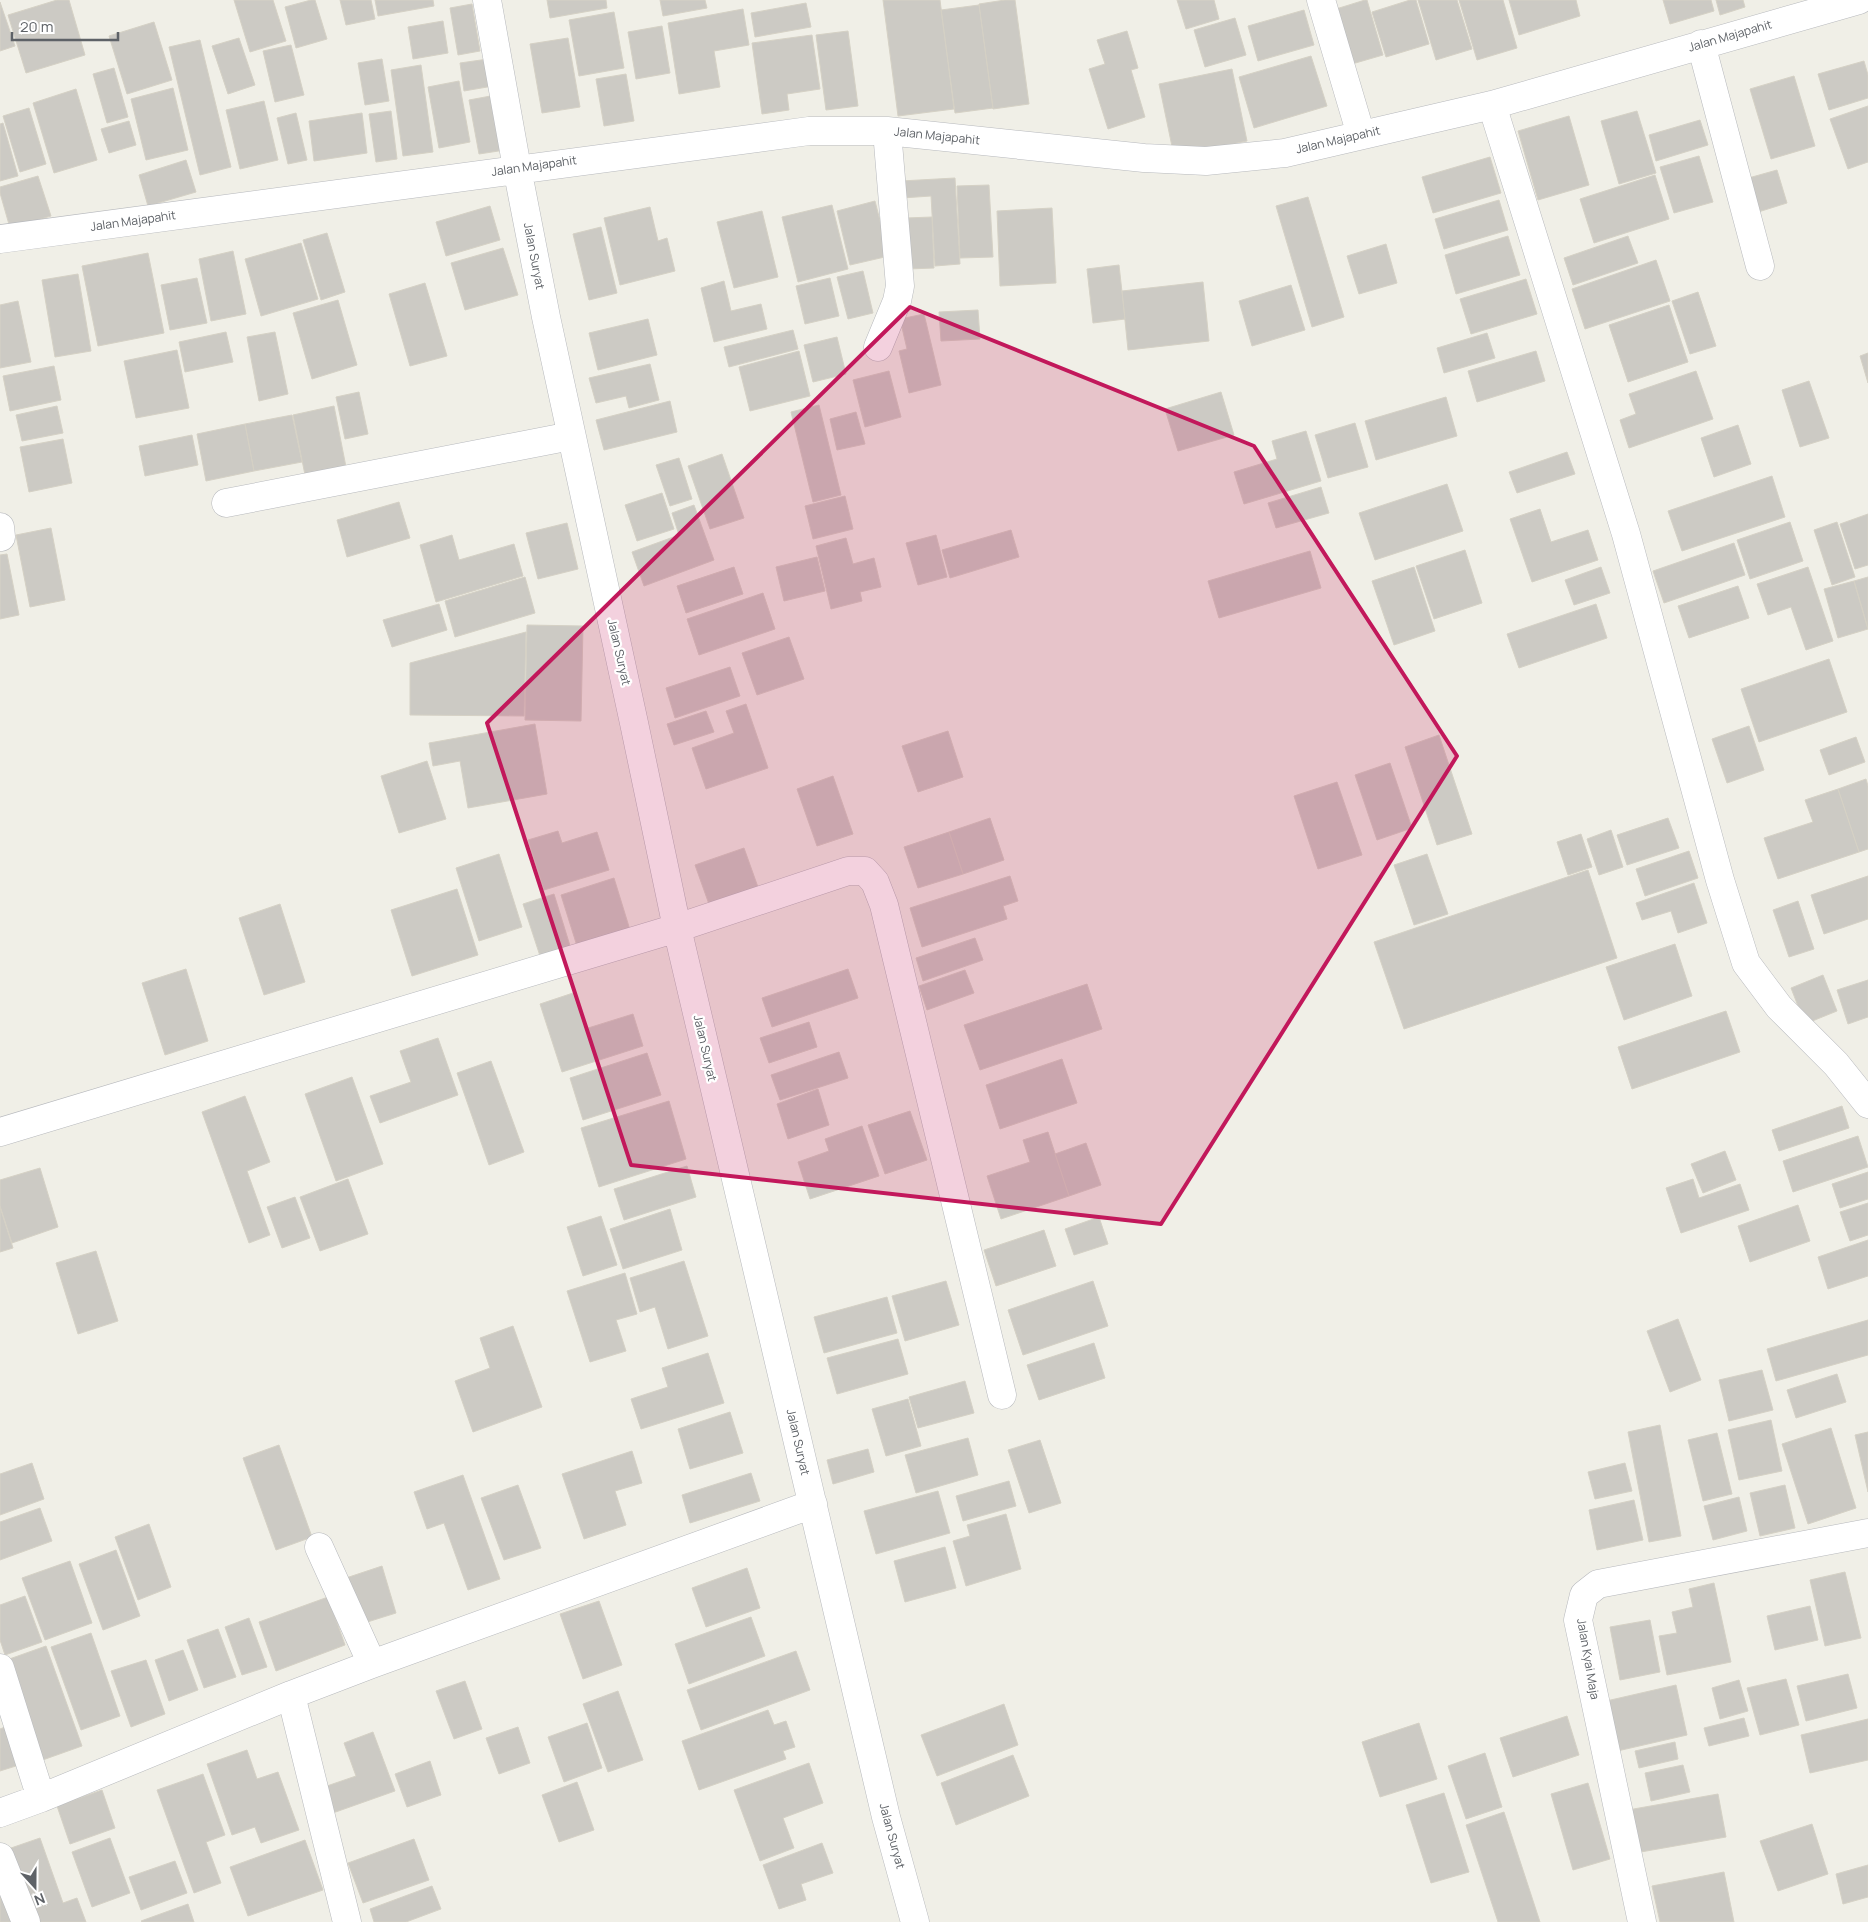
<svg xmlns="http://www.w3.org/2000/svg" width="1868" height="1922" font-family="Manrope,sans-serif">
	<rect width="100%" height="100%" fill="#f0efe7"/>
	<path fill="#cccac4" stroke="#d5d1c5" d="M57,0h12l16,55 -59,18 -18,-58z
		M234,0h39l13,41 -36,11z
		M311,0h4l12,39 -31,9 -11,-41z
		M340,0h31l4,19 -29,6z
		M375,0h58l1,6 -56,10z
		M547,0h59l1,8 -57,10z
		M660,0h45l2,8 -44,8z
		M883,0h57l14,109 -56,7z
		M1005,0h10l14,104 -36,5 -14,-105z
		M1177,0h37l5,19 -33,10z
		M1365,0h2l16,55 -31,9 -16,-55z
		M1410,0h6l13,44 -43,13 -14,-45z
		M1418,0h39l15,49 -36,11z
		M1459,0h44l14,48 -40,12z
		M1509,0h67l4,16 -61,19z
		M1663,0h48l3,11 -44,13z
		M1716,0h27l2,7 -25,8z
		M0,2l15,44 -15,5z
		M806,3l5,24 -56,10 -4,-24z
		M472,4l8,47 -22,4 -8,-47z
		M979,5l14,103 -38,5 -14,-103z
		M743,9l6,36 -35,6 6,36 -41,7 -11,-71z
		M1304,10l10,35 -56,16 -10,-35z
		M614,12l10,56 -45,8 -10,-56z
		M1235,18l11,37 -41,12 -11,-37z
		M443,21l5,32 -35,6 -5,-32z
		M154,22l18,58 -45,14 -18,-58z
		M662,26l8,47 -34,6 -8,-47z
		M848,31l10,75 -32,4 -10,-75z
		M1127,31l11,37 -7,2 14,47 -37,12 -19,-60 16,-5 -8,-24z
		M812,35l8,54 -33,5 2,16 -27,4 -10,-71z
		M239,38l16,47 -27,9 -16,-48z
		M568,38l12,69 -38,6 -12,-69z
		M200,40l31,127 -31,8 -31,-128z
		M291,45l13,50 -29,7 -12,-51z
		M1311,56l16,50 -73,22 -15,-51z
		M382,59l7,42 -24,4 -7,-42z
		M488,59l5,27 -29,5 -4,-28z
		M1864,61l4,14v23l-39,12 -11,-36z
		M421,65l12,87 -30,4 -12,-86z
		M114,68l14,49 -21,6 -14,-49z
		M1232,69l15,72 -73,15 -15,-72z
		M626,74l8,47 -30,5 -8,-47z
		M1794,76l21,70 -44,13 -21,-70z
		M459,81l11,61 -31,6 -11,-61z
		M173,88l15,62 -42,10 -15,-61z
		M76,89l21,71 -43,13 -21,-70z
		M496,95l9,55 -26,4 -10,-54z
		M264,101l14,59 -38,9 -14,-59z
		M1868,106v56l-20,7 -18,-50z
		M29,108l17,56 -26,8 -17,-56z
		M391,111l6,48 -21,3 -7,-48z
		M1637,111l19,62 -37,11 -18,-63z
		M296,113l11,47 -19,4 -11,-46z
		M362,113l5,40 -53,8 -5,-40z
		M1569,116l20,69 -51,15 -20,-69z
		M1700,120l8,25 -52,16 -7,-26z
		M129,121l7,24 -27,8 -8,-24z
		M3,123l15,53 -18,5v-57z
		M1699,156l14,46 -39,11 -14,-46z
		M1490,157l11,36 -68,20 -11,-36z
		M186,160l10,32 -48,14 -9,-31z
		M1777,170l10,33 -32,10 -10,-34z
		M1655,175l14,44 -75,24 -14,-44z
		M38,176l13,40 -41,12 -10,-35v-6z
		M955,178l5,86 -25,2 -4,-70 -29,2 -1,-17z
		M989,185l4,72 -33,1 -3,-72z
		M1308,197l36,120 -32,10 -36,-121z
		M1499,200l9,30 -64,19 -9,-30z
		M875,201l14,55 -39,9 -13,-54z
		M832,205l16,64 -50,13 -16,-65z
		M490,206l10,34 -54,16 -10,-34z
		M650,207l8,34 9,-3 8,33 -55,14 -16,-67z
		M1052,208l4,75 -56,3 -3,-75z
		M762,211l16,66 -44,11 -17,-66z
		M932,217l2,51 -26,1 -2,-51z
		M601,227l16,66 -28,7 -16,-66z
		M327,233l18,59 -24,8 -18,-60z
		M1508,236l12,39 -64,19 -11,-39z
		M1628,236l10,27 -65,22 -9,-27z
		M301,243l17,56 -57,17 -16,-57z
		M1386,244l11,39 -38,11 -12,-38z
		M503,248l15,47 -53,15 -14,-47z
		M233,251l13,63 -35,7 -12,-62z
		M148,253l16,80 -66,13 -16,-80z
		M1656,260l14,41 -85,28 -13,-40z
		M1119,265l6,54 -32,4 -6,-54z
		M863,271l10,42 -25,6 -11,-42z
		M78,274l13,77 -36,6 -13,-77z
		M197,278l10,45 -37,7 -9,-45z
		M830,278l9,38 -34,8 -9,-38z
		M1526,279l11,35 -66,20 -11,-35z
		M724,281l7,30 30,-7 6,25 -53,13 -13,-54z
		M1203,282l6,59 -81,9 -6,-59z
		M425,283l22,73 -37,10 -21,-72z
		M1291,285l14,45 -53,16 -13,-45z
		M1698,292l18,54 -26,8 -18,-53z
		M338,300l19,65 -45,14 -19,-66z
		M18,301l13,61 -31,6v-63z
		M1669,305l19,57 -60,20 -19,-57z
		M978,310l2,29 -39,2 -2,-29z
		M924,314l17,71 -32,8 -10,-42 8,-2 -7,-30z
		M648,319l9,36 -59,15 -9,-37z
		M793,330l5,19 -69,18 -5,-20z
		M226,332l7,30 -48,10 -6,-30z
		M275,332l13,62 -29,7 -12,-64z
		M1487,333l8,25 -51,15 -7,-25z
		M837,337l9,37 -33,8 -9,-37z
		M177,350l12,58 -53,10 -12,-57z
		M799,351l11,45 -60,15 -11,-44z
		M1536,351l9,30 -68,21 -9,-31z
		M1868,353v30l-8,-27z
		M650,364l9,36 -30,8 -3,-12 -30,7 -7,-25z
		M54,366l7,34 -51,11 -7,-35z
		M889,371l12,46 -36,10 -12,-47z
		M1696,371l17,48 -84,29 -9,-28 16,-6 -7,-20z
		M1809,381l20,57 -29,9 -18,-57z
		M359,392l9,42 -23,5 -9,-42z
		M1221,392l13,43 -56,16 -13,-42z
		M1446,397l11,39 -81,24 -11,-39z
		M670,401l7,31 -73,18 -8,-30z
		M819,405l22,90 -28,7 -22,-90z
		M57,406l6,27 -41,8 -6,-26z
		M334,406l13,66 -41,8 -13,-65z
		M856,412l9,32 -28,6 -7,-31z
		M292,415l10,47 -48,9 -9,-47z
		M1355,423l13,44 -40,11 -13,-43z
		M245,424l9,47 -48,10 -9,-47z
		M1738,425l13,39 -37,13 -13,-39z
		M1306,431l15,50 -77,23 -10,-32 43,-13 -5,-18z
		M192,435l6,30 -53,11 -6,-30z
		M63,439l9,44 -43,9 -9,-45z
		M1567,452l8,22 -58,19 -8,-21z
		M722,454l22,64 -34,11 -22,-63z
		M679,458l13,41 -22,7 -14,-41z
		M1772,476l13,41 -103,34 -14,-40z
		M1447,484l16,47 -88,29 -16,-47z
		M1321,487l8,26 -53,15 -8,-25z
		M662,493l12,36 -37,12 -12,-36z
		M845,496l8,33 -40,10 -8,-33z
		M399,502l11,36 -63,19 -10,-37z
		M694,505l20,55 -70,26 -12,-34 47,-17 -7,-22z
		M1540,509l11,33 37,-12 10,30 -66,22 -22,-63z
		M1868,514v51l-13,4 -15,-45z
		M1790,522l13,39 -53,18 -13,-39z
		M1837,522l18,55 -23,8 -18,-55z
		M567,523l11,46 -40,10 -12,-46z
		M51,528l14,72 -35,7 -14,-72z
		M1011,530l8,27 -69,21 -8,-28z
		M452,535l7,25 55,-16 9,32 -87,26 -16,-57z
		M936,535l11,42 -29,8 -12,-42z
		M846,538l7,26 21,-6 7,29 -21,5 2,9 -31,8 -15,-63z
		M1734,543l11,32 -81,28 -11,-32z
		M1465,550l17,53 -48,16 -18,-53z
		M1310,551l11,37 -102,30 -11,-37z
		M7,554l12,61 -19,4v-64z
		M817,557l8,34 -41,10 -8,-34z
		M734,567l9,27 -57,19 -9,-27z
		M1414,567l21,64 -41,14 -22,-64z
		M1601,567l9,26 -36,12 -9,-25z
		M1808,567l25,74 -27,9 -15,-43 -23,8 -11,-31z
		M525,577l10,36 -80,24 -10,-36z
		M1868,577v52l-14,-48z
		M1854,581l14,48 -30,9 -14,-49z
		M1738,586l11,32 -60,20 -11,-32z
		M763,593l12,36 -76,26 -12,-36z
		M439,604l8,26 -55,17 -9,-27z
		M1596,604l11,34 -88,30 -12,-34z
		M527,625l56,1 -2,95 -56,-1z
		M526,632l-2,84 -114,-1v-52z
		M789,637l15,42 -47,16 -15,-42z
		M1829,659l18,53 -88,30 -18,-53z
		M730,667l10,29 -65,22 -9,-30z
		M746,704l22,64 -62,21 -14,-41 42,-15 -8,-22z
		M706,711l8,21 -40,13 -7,-21z
		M535,724l12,70 -79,14 -8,-47 -27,5 -4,-23z
		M1749,726l15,44 -37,13 -15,-44z
		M948,731l15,46 -45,15 -16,-46z
		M1439,735l33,99 -35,11 -32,-98z
		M1856,737l9,25 -36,13 -9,-25z
		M427,761l19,58 -47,14 -18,-57z
		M1390,763l22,65 -35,12 -22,-65z
		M833,776l20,58 -36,12 -20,-57z
		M1866,779l2,7v63l-9,3 -21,-63z
		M1337,782l25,73 -44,14 -24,-73z
		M1838,789l21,63 -81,27 -14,-41 49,-16 -8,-22z
		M990,818l14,42 -41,14 -14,-42z
		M1668,818l11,30 -52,17 -10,-30z
		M1611,830l12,37 -24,8 -12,-36z
		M558,831l4,12 35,-11 12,38 -65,20 -16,-50z
		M949,832l14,42 -45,14 -14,-41z
		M1581,834l11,33 -24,8 -11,-33z
		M744,848l15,42 -49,17 -15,-42z
		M1689,851l9,27 -53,18 -9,-27z
		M499,854l23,73 -43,14 -23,-73z
		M1427,854l21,60 -34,11 -20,-60z
		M1588,870l29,88 -213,71 -30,-87z
		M1010,876l8,25 -15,5 4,13 -85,28 -12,-39z
		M1868,876v43l-44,15 -13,-39z
		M614,878l16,52 -53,16 -16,-51z
		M1694,883l13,40 -29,10 -7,-22 -29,9 -6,-17z
		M457,889l21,66 -66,21 -21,-66z
		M554,894l17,55 -30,10 -18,-55z
		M1798,901l16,48 -25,8 -16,-47z
		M280,904l25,78 -41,13 -25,-77z
		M975,938l8,22 -60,21 -7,-23z
		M1675,944l17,52 -68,24 -18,-53z
		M186,969l22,72 -43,14 -23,-72z
		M848,969l10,29 -86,29 -10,-29z
		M965,970l9,23 -47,17 -8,-24z
		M1823,975l14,36 -32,13 -14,-36z
		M1868,980v37l-20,7 -11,-34z
		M1087,984l15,45 -122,41 -16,-45z
		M573,993l12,36 48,-15 10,32 -81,26 -22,-68z
		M1726,1011l14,41 -108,37 -14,-42z
		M809,1022l8,25 -48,16 -9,-25z
		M438,1038l20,57 -78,28 -10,-27 41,-14 -11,-31z
		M839,1052l9,26 -68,22 -9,-25z
		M647,1053l14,42 -78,25 -13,-42z
		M1062,1059l15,44 -77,26 -14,-44z
		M491,1061l33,91 -35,13 -32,-92z
		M352,1077l31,87 -47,17 -31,-87z
		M818,1089l11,36 -41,14 -11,-35z
		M245,1096l25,66 -23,9 23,64 -21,8 -47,-131z
		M669,1101l17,58 -87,28 -18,-59z
		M1842,1106l7,22 -70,23 -7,-21z
		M910,1111l17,49 -42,14 -17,-49z
		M862,1126l17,50 -69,23 -12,-37 31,-11 -4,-12z
		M1048,1132l21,64 -68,23 -14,-43 43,-14 -7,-22z
		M1858,1136l10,31 -75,25 -10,-31z
		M1086,1143l15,42 -32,11 -14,-42z
		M1725,1151l11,29 -33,13 -12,-29z
		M687,1166l9,31 -72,23 -10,-31z
		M40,1168l18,59 -46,16 -12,-37v-26z
		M1868,1172v27l-28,9 -8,-24z
		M348,1179l20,55 -48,17 -20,-54z
		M1693,1179l6,19 41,-14 9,26 -68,23 -15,-45z
		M295,1197l15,41 -28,10 -15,-41z
		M1868,1203v32l-18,6 -10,-29z
		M1798,1205l12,36 -60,21 -12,-36z
		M0,1207l13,41 -13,4z
		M670,1209l12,41 -59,19 -13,-40z
		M601,1216l16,49 -34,11 -16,-49z
		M1099,1217l9,27 -34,11 -9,-26z
		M1044,1230l12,36 -60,20 -12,-36z
		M1868,1240v36l-40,13 -10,-32z
		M96,1251l22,70 -40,13 -22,-71z
		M684,1261l24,75 -40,13 -13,-42 -15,5 -10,-34z
		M625,1273l12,41 -21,6 10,31 -36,11 -23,-71z
		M946,1281l13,44 -54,16 -13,-45z
		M1093,1281l15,45 -85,29 -15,-45z
		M887,1297l10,36 -73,20 -10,-36z
		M1678,1319l23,61 -31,12 -23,-61z
		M1868,1320v35l-92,26 -9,-32z
		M513,1326l29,81 -69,25 -18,-51 35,-13 -10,-30z
		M898,1339l10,35 -71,20 -10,-36z
		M1094,1343l11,35 -66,22 -12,-35z
		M708,1353l16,50 -83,26 -10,-30 37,-12 -6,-19z
		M1762,1370l11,40 -44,11 -10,-41z
		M1837,1374l9,28 -50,16 -9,-28z
		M965,1381l9,32 -56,15 -9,-31z
		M908,1399l13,47 -35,10 -14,-47z
		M730,1412l13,41 -53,16 -12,-40z
		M1771,1420l11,51 -43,9 -11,-50z
		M1660,1425l21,111 -32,6 -21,-110z
		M1831,1428l25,80 -48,16 -26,-80z
		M1868,1432v60l-13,-57z
		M1717,1433l15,61 -29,7 -15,-61z
		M968,1438l10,37 -62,18 -11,-38z
		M1040,1440l21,63 -32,10 -21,-63z
		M279,1445l33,92 -36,13 -33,-92z
		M868,1449l6,23 -41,12 -6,-24z
		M632,1451l10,32 -27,8 11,34 -42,14 -22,-65z
		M32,1463l12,36 -44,16v-41z
		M1625,1463l7,28 -37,8 -7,-27z
		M751,1473l9,28 -70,22 -8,-28z
		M463,1475l37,104 -32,11 -24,-67 -17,6 -13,-37z
		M1009,1481l7,25 -53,15 -7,-25z
		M518,1485l23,63 -37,12 -23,-62z
		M1785,1485l10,43 -35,8 -10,-43z
		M938,1491l12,42 -74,21 -12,-43z
		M1739,1497l8,34 -34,9 -9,-34z
		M1634,1500l9,40 -46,10 -8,-40z
		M40,1508l12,33 -52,19v-38z
		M1006,1514l15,55 -55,17 -13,-45 17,-5 -3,-11z
		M149,1524l22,63 -33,13 -23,-63z
		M945,1547l11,41 -51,14 -11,-41z
		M116,1550l24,66 -37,14 -24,-66z
		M70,1561l22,62 -47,17 -23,-62z
		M382,1566l14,47 -35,11 -15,-46z
		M747,1568l13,40 -54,19 -14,-39z
		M1845,1572l16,66 -36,8 -15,-66z
		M1714,1583l17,79 -64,13 -8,-39 18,-3 -5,-21 21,-5 -4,-18z
		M25,1596l17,46 -37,13 -5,-15v-35z
		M328,1597l17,48 -69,26 -17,-49z
		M599,1601l23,64 -39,14 -23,-65z
		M1810,1606l8,34 -43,10 -8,-34z
		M751,1617l14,39 -76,28 -14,-40z
		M249,1618l18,49 -25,8 -17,-48z
		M1650,1620l10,52 -40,8 -10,-53z
		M218,1629l18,48 -32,11 -17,-48z
		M91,1633l29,83 -39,14 -30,-83z
		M46,1646l36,100 -45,16 -36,-100z
		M183,1650l15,40 -29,11 -14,-41z
		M796,1651l14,39 -109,40 -14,-40z
		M146,1660l19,54 -34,13 -20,-56z
		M1848,1674l9,34 -51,13 -9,-35z
		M1786,1679l13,46 -39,10 -13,-47z
		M1739,1680l9,31 -28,8 -8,-31z
		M465,1681l17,48 -28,10 -18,-48z
		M1676,1685l11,50 -74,17 -11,-50z
		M618,1691l25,69 -35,12 -25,-68z
		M1004,1704l14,41 -81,31 -16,-41z
		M768,1710l6,15 12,-4 9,26 -12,4 3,8 -87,31 -17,-49z
		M1567,1716l12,39 -66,22 -13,-39z
		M1744,1718l5,18 -40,10 -5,-18z
		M1868,1719v41l-58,13 -9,-38z
		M587,1723l15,45 -38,14 -16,-45z
		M1419,1723l18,56 -57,18 -18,-55z
		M5,1727l14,38 -19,6v-42z
		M518,1727l12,36 -31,11 -13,-36z
		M373,1732l22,59 -65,23 -9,-26 35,-12 -12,-33z
		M1675,1742l3,17 -39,9 -4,-17z
		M247,1750l10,29 21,-7 21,58 -38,13 -6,-16 -23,8 -25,-71z
		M1485,1753l17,54 -36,12 -18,-53z
		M1013,1755l16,41 -73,29 -15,-42z
		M430,1761l11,34 -34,12 -12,-33z
		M809,1763l14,40 -40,15 11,30 -34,13 -26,-71z
		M1683,1765l7,27 -39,9 -6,-28z
		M203,1774l22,61 -19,7 15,41 -27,10 -37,-103z
		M577,1782l17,48 -35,12 -17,-47z
		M1588,1783l22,76 -37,11 -22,-76z
		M102,1790l13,38 -45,16 -13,-38z
		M1444,1793l25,79 -38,11 -25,-78z
		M1718,1794l8,43 -91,16 -7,-43z
		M1504,1812l36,110h-42l-32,-97z
		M1812,1824l16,50 -50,17 -18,-50z
		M40,1838l23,65 14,-5 9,24h-49l-26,-74z
		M110,1838l20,55 -38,14 -20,-55z
		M414,1839l15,41 -66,23 -15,-40z
		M305,1840l18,50 -75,26 -18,-49z
		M822,1843l11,30 -32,11 5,16 -27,9 -16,-44z
		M175,1861l12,32 -46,17 -12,-33z
		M1868,1865v32l-25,7 -7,-30z
		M1724,1872l10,50h-74l-8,-36z
		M432,1886l9,23 -35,13h-32l-4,-13z
		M0,1893l11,29h-11z
		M188,1904l6,18h-52l-1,-1z"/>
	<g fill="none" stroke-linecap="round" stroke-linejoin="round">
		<defs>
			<path id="minor" d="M487,0l30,168 29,149 88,406 43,205 209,889 29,105
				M1321,0l40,135
				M1701,44l59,222
				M1492,105l134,429 94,346 26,83 33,44 57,57 32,40
				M0,239l809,-108h78l257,27 62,3 79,-8 207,-48 367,-105
				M878,347l19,-46 3,-15 -13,-155
				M226,503l345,-67
				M0,527l1,10
				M0,1132l677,-204 171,-57h17l10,11 9,23 118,490
				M319,1547l53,117
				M0,1668l41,130
				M291,1695l56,227
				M0,1813l41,-15 250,-103 81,-31 441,-160
				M0,1857l26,65
				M1642,1922l-64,-302 6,-25 14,-11 270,-51"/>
		</defs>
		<use href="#minor" stroke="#b7b9bd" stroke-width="29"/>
		<use href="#minor" stroke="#fff" stroke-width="28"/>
	</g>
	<path fill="#c2185b" fill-opacity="0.2" stroke="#c2185b" stroke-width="4" stroke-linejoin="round" d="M910,307l344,139 203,310 -296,468 -530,-59 -144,-442z"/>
	<g text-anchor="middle" stroke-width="4.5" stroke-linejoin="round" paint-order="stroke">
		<g font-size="12" fill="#5e6267" stroke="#fff">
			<text transform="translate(1730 36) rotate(-16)" y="4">Jalan Majapahit</text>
			<text transform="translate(937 136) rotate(6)" y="4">Jalan Majapahit</text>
			<text transform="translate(1338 140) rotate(-13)" y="4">Jalan Majapahit</text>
			<text transform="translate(534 166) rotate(-8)" y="4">Jalan Majapahit</text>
			<text transform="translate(133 221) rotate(-8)" y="4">Jalan Majapahit</text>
			<text transform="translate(534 256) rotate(79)" y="4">Jalan Suryat</text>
			<text transform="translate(619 652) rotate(77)" y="4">Jalan Suryat</text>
			<text transform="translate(705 1048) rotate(77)" y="4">Jalan Suryat</text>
			<text transform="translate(798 1442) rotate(77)" y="4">Jalan Suryat</text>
			<text transform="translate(1588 1659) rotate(80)" y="4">Jalan Kyai Maja</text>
			<text transform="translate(892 1836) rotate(75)" y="4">Jalan Suryat</text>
		</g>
	</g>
	<g transform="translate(35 1887) rotate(159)" stroke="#ffffff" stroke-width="4" paint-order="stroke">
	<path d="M0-4L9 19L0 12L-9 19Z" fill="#5e6267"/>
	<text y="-8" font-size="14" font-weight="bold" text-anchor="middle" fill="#5e6267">N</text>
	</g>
	<path d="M12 32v8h106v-8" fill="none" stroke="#5e6267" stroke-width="2.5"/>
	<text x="20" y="32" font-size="15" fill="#5e6267" stroke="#ffffff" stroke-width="4" paint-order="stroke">20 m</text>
</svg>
